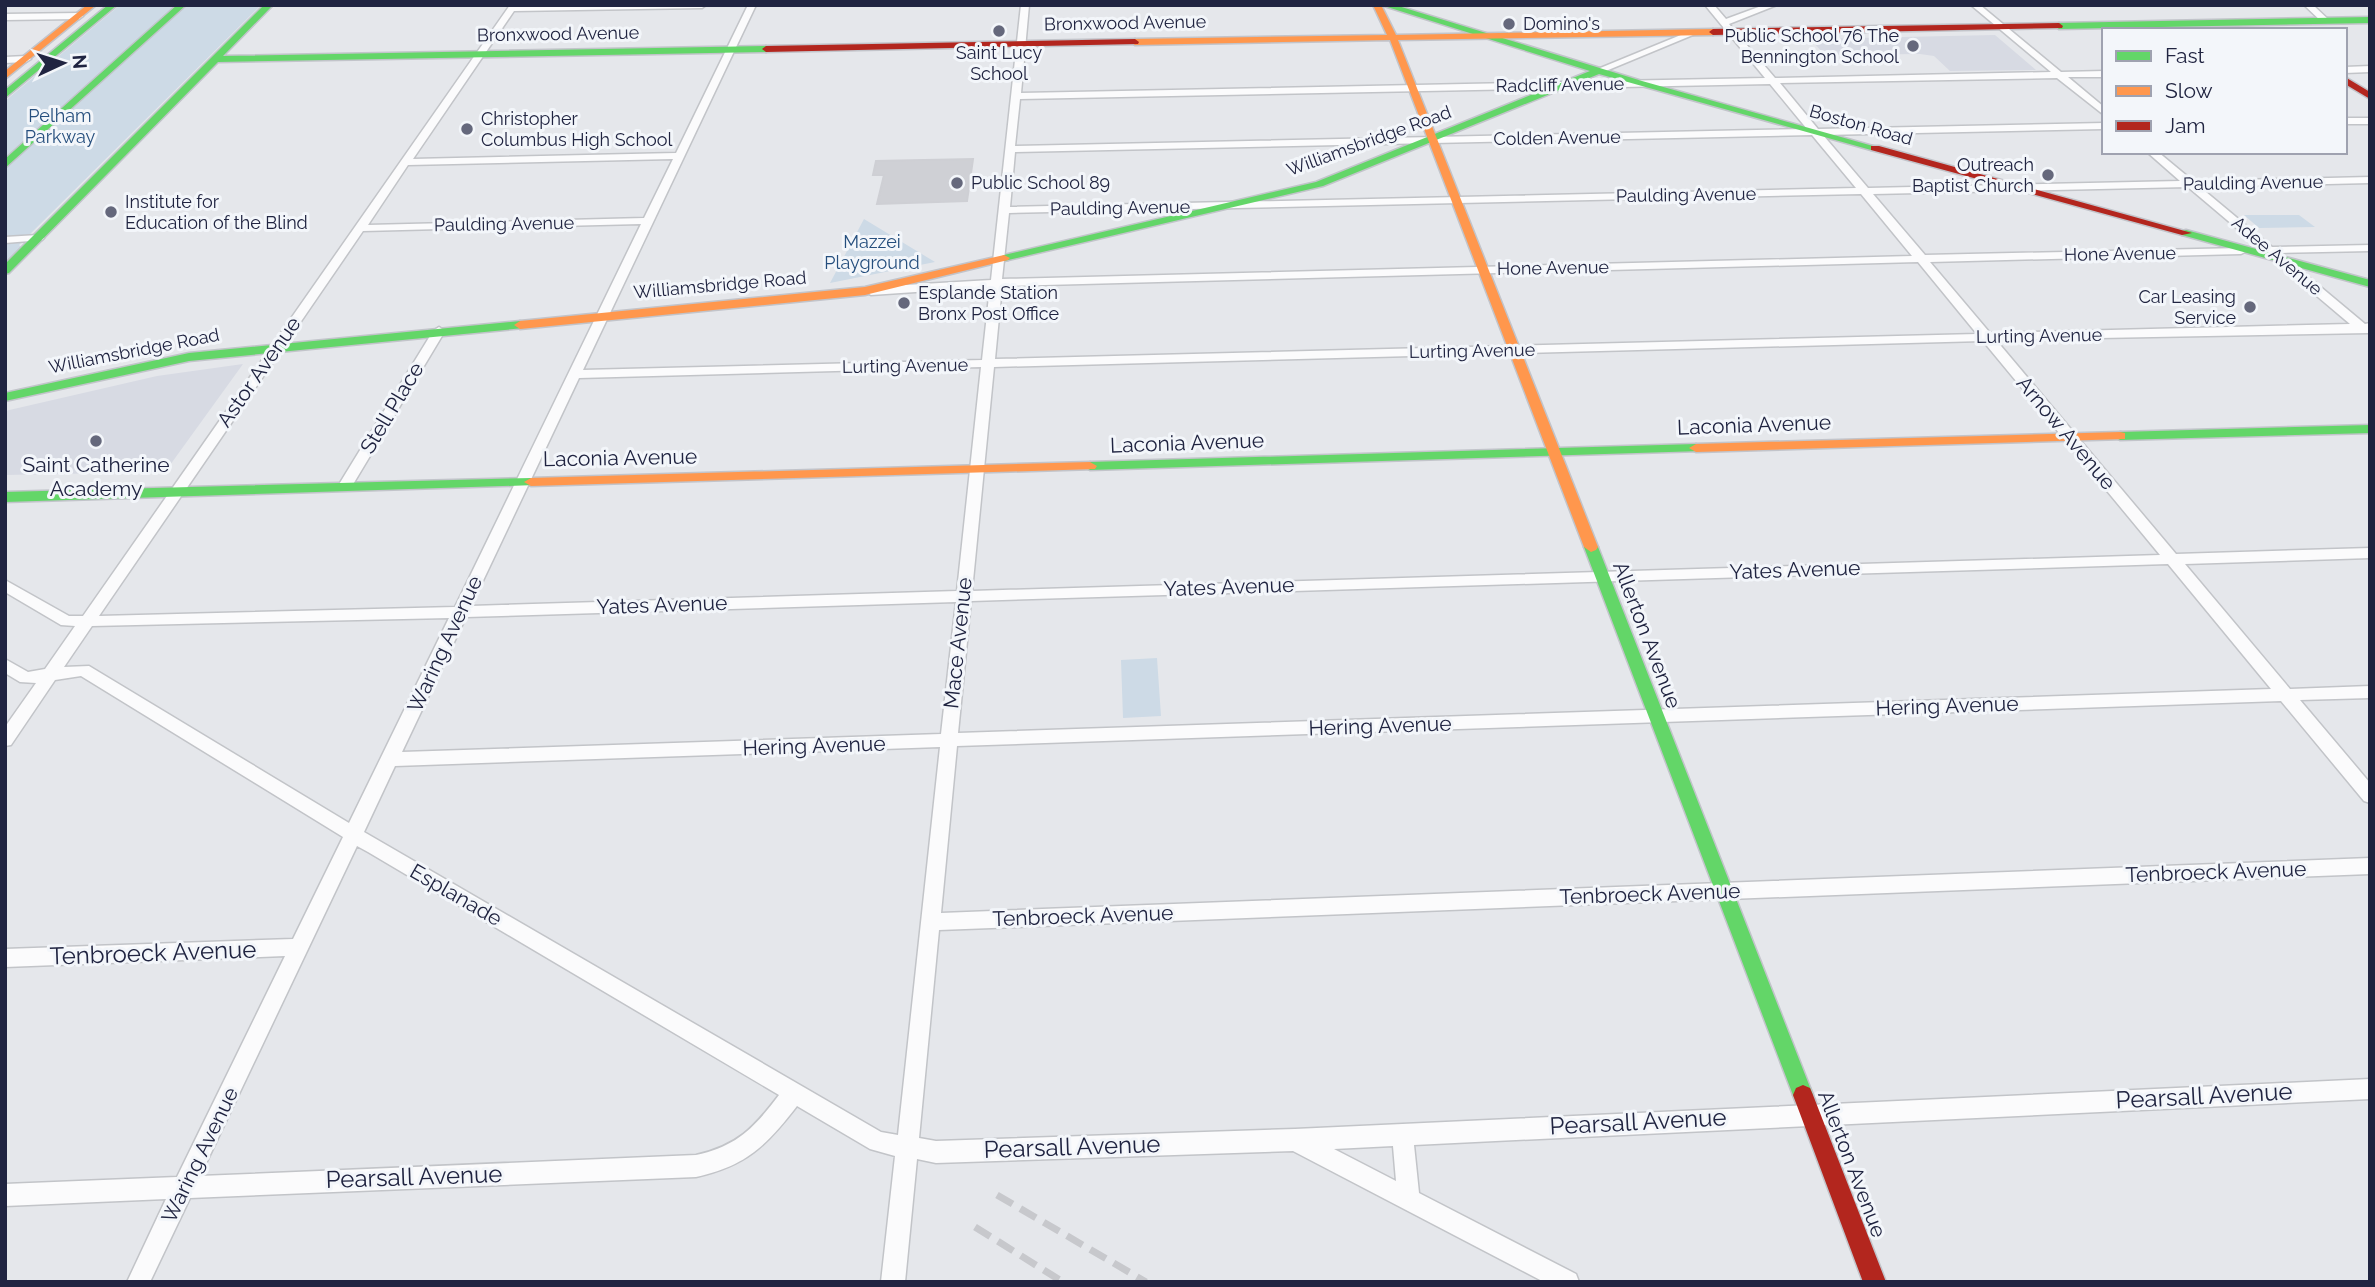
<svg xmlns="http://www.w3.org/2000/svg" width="2375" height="1287" font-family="Raleway,sans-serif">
	<rect width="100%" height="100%" fill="#e5e7eb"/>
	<path fill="#d7dae3" d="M1995,35l41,35 -86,1 -16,-15 -14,-2 -95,1 -15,-16z
		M243,364l-78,108 -160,3v-64l152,-35z"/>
	<path fill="#cddae6" d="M120,5h141l-242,240 2,2 -16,16v-162z
		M2244,215h55l16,12 -56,1z
		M864,219l71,43 -105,21z
		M1157,658l4,58 -38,2 -2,-58z"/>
	<path fill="#cfd0d5" stroke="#cecfd4" stroke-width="2" d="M973,159l-6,42 -90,3 7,-29h-11l3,-14z"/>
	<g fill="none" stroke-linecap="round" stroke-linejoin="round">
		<defs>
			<path id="street" d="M510,5h196l-4,3 -188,3 -101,148 263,-6 72,-148h8l-173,365 399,-10 8,-73 -119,8 -6,-4 6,-4 120,-7 30,-275h8l-8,88 744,-15 -60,-73h9l12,14 38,-14h13l-48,19 46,54 276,-6 -80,-67h9l81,67 43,-1v6h-36l36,30v8l-47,-37 -277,5 38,46 286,-6v6l-281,6 45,53 312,-7 -33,-29h11l35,29 177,-4v6l-170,4 72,60 98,-2v6l-90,2 85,71 5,-1 -1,10 -373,7 180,214 194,-6v10l-185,6 105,125 80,-3v12l-70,2 70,83v20l-6,-2 -83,-100 -1324,45 -16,167 1429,-55v16l-1431,56 -20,208 17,3 359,-12 1075,-50v20l-956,46 5,48 157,81 3,8h-35l-251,-131 -357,12 -19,-4 -12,123h-24l14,-126 -25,-7 -73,-43c-31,40 -51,60 -101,71l-506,21 -40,84h-23l39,-83 -161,7v-22l172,-7 108,-221 -280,11v-18l288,-10 50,-102 -262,-161 -26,4 -44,65 -6,1v-19l31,-44 -16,-1 -15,-9v-14l23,13 17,-3 30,-43 -14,-1 -56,-33v-12l64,36h14zM1770,84l37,45 -792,17 5,-47zM1812,135l44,53 -846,19 5,-55zM673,159l-29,59 -276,7 40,-60zM2188,187l162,137 -360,9 -60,-71 311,-8 6,-3 -6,-3 -316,7 -52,-61zM1861,194l51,62 -910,23 7,-66zM641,224l-186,383 -356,9 264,-385zM1918,262l59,72 -982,25 7,-73zM1983,341l177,214 -1188,36 22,-224zM981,367l-24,224 -486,15 108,-228zM2168,564l103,125 -1313,44 13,-132zM956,602l-15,132 -539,18 64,-135zM449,618l-100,205 -260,-157 -25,1 28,-41zM940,747l-42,388 -17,-3 -517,-300 31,-66zM357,846l11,6 411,243c-25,33 -42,51 -83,60l-496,21zM1393,1146l3,35 -62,-32z
				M2304,5h9l17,16 -7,2z
				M5,14l74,-1 4,3 -4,3 -74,1z
				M1693,30l7,2 -99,41 -8,-2z
				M5,57l21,-1 5,3 -5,3 -21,1z
				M2370,66v6l-25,1v-6z
				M2345,118h25v6h-25z
				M38,235l6,3 -2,2 -37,3v-6z
				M439,327l6,4 -93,155 -7,4 -5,-1 -2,-3 95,-155z"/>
			<path id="fast" d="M108,5h9l-112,93v-8z
				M177,5h9l-181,163v-9z
				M264,5h9l-50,51 543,-10 4,3 -4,3 -548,10 -209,211 -4,1v-10z
				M1381,5h14l247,76 238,67 -9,2 -272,-76 -276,112 -319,75 -6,-3 6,-3 312,-73 274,-111z
				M2370,17v6l-311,6 -4,-3 4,-3z
				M2186,230l184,50v7l-188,-52v-4z
				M520,321l6,4 -2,3 -335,33 -184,40v-8l184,-40z
				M2370,425v8l-250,7 -7,-4 7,-4z
				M1696,444l7,4 -2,3 -611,19 -7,-4 7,-4z
				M531,478l5,1 2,3 -2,3 -531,17v-10z
				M1591,542l7,5 215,548 -3,7 -7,3 -7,-3 -3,-7 -209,-548z"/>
			<path id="slow" d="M87,5h9l-91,74v-8z
				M1373,5h8l15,30 317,-6 4,3 -4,3 -315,5 200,507 -2,3 -5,2 -7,-5 -194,-507 -255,5 -4,-3 4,-3 252,-4z
				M1004,255l6,3 -2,2 -143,35 -345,34 -6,-4 6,-4 345,-34z
				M2120,432l5,1v6l-429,13 -7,-4 7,-4z
				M1090,462l7,4 -2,3 -564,17 -7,-4 7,-4z"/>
			<path id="jam" d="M2059,23l4,3 -1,2 -349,7 -4,-3 4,-3z
				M1135,39l4,3 -1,2 -372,8 -4,-3 4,-3z
				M2345,77l25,15v7l-25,-15z
				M1871,146h8l313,87 -10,2 -311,-85z
				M1803,1085l7,3 3,7 73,187h-23l-70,-187 3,-7z"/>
		</defs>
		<use href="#street" stroke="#c2c4c8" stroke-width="3"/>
		<use href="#fast" stroke="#c2c4ca" stroke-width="3"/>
		<use href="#slow" stroke="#c2c4ca" stroke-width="3"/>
		<use href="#jam" stroke="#c2c4ca" stroke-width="3"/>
		<use href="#street" fill="#fbfbfc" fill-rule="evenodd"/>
		<use href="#fast" fill="#63d668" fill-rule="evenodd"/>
		<use href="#slow" fill="#ff974d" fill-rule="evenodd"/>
		<use href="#jam" fill="#b3261e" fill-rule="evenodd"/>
		<path stroke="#c7c8cc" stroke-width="7" stroke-dasharray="18 9" stroke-linecap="butt" d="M997,1195l149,87
			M975,1227l88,55"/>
	</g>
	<g fill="#65687c" stroke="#f3f6fa" stroke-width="2.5">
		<circle cx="1509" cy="24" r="7"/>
		<circle cx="999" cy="31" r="7"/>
		<circle cx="1913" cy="46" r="7"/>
		<circle cx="467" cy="129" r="7"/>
		<circle cx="2048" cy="175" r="7"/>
		<circle cx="957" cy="183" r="7"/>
		<circle cx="111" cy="212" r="7"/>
		<circle cx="904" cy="303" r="7"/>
		<circle cx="2250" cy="307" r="7"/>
		<circle cx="96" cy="441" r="7"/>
	</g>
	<g text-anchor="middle" stroke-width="6" stroke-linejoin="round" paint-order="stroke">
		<g font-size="18" fill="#202441" stroke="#f3f6fa">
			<text transform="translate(1125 23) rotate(-1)" y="6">Bronxwood Avenue</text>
			<text transform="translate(558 34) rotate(-1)" y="6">Bronxwood Avenue</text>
			<text transform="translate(1560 85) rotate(-1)" y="6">Radcliff Avenue</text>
			<text transform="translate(1861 125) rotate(16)" y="6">Boston Road</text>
			<text transform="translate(1557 138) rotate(-1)" y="6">Colden Avenue</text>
			<text transform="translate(1369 141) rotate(-20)" y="6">Williamsbridge Road</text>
			<text transform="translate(2253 183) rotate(-1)" y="6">Paulding Avenue</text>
			<text transform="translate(1686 195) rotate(-1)" y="6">Paulding Avenue</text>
			<text transform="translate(1120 208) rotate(-1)" y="6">Paulding Avenue</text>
			<text transform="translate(504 224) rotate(-1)" y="6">Paulding Avenue</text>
			<text transform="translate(2120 254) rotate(-1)" y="6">Hone Avenue</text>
			<text transform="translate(2277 256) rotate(40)" y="6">Adee Avenue</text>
			<text transform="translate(1553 268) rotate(-1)" y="6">Hone Avenue</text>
			<text transform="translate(720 285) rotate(-5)" y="6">Williamsbridge Road</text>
			<text transform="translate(2039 336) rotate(-1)" y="6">Lurting Avenue</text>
			<text transform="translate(134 351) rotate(-11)" y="6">Williamsbridge Road</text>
			<text transform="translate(1472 351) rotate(-1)" y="6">Lurting Avenue</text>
			<text transform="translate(905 366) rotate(-1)" y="6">Lurting Avenue</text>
		</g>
		<g font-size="18" fill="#202441" stroke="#f3f6fa" text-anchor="start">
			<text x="1523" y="30">Domino's</text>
			<text x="1899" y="42" text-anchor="end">Public School 76 The<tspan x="1899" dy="21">Bennington School</tspan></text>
			<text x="999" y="59" text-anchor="middle">Saint Lucy<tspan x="999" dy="21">School</tspan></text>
			<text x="481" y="125">Christopher<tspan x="481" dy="21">Columbus High School</tspan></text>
			<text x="2034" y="171" text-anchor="end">Outreach<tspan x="2034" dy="21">Baptist Church</tspan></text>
			<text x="971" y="189">Public School 89</text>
			<text x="125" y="208">Institute for<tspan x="125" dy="21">Education of the Blind</tspan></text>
			<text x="918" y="299">Esplande Station<tspan x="918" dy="21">Bronx Post Office</tspan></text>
			<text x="2236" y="303" text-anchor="end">Car Leasing<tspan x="2236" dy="21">Service</tspan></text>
		</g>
		<g font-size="18" fill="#254e7d" stroke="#f3f6fa">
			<text x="60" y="122">Pelham<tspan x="60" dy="21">Parkway</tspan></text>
			<text x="872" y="248">Mazzei<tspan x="872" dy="21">Playground</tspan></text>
		</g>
		<g font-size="21" fill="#202441" stroke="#f3f6fa">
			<text transform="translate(259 372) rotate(-55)" y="7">Astor Avenue</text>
			<text transform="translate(392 408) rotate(-59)" y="7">Stell Place</text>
			<text transform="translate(1754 425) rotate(-2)" y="7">Laconia Avenue</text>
			<text transform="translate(2066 433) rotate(50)" y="7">Arnow Avenue</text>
			<text transform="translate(1187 443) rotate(-2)" y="7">Laconia Avenue</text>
			<text transform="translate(620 458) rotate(-1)" y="7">Laconia Avenue</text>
			<text transform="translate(1795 570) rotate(-2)" y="7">Yates Avenue</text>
			<text transform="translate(1229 587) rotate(-2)" y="7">Yates Avenue</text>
			<text transform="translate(662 605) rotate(-2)" y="7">Yates Avenue</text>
			<text transform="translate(1647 635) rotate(69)" y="7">Allerton Avenue</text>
			<text transform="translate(958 643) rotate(-84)" y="7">Mace Avenue</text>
			<text transform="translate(445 644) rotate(-65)" y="7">Waring Avenue</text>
			<text transform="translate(1947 706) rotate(-2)" y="7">Hering Avenue</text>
			<text transform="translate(1380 726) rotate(-2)" y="7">Hering Avenue</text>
			<text transform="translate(814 746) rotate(-2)" y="7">Hering Avenue</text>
			<text transform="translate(2216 872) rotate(-2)" y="7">Tenbroeck Avenue</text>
			<text transform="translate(1650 894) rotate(-2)" y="7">Tenbroeck Avenue</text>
			<text transform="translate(456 895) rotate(30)" y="7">Esplanade</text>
			<text transform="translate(1083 916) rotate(-2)" y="7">Tenbroeck Avenue</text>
			<text transform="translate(200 1155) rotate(-64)" y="7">Waring Avenue</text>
			<text transform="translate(1852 1164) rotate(69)" y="7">Allerton Avenue</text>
		</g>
		<g font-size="21" fill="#202441" stroke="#f3f6fa">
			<text x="96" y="472">Saint Catherine<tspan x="96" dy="24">Academy</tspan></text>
		</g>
		<g font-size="24" fill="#202441" stroke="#f3f6fa">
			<text transform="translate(153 953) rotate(-2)" y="8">Tenbroeck Avenue</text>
			<text transform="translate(2204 1096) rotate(-3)" y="8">Pearsall Avenue</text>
			<text transform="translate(1638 1122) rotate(-3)" y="8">Pearsall Avenue</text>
			<text transform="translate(1072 1147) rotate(-2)" y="8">Pearsall Avenue</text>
			<text transform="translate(414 1177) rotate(-2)" y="8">Pearsall Avenue</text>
		</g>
	</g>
	<rect width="2375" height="1287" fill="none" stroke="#202441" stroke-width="14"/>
	<rect x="2102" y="28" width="245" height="126" fill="#f3f6fa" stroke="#9fa2b0" stroke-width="2"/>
	<rect x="2116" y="51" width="35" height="10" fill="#63d668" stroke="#9fa2b0" stroke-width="2"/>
	<text x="2165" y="63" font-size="21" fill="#202441">Fast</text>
	<rect x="2116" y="86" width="35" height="10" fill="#ff974d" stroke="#9fa2b0" stroke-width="2"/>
	<text x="2165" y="98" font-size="21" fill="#202441">Slow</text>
	<rect x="2116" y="121" width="35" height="10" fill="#b3261e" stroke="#9fa2b0" stroke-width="2"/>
	<text x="2165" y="133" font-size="21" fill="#202441">Jam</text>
	<g transform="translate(63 63) rotate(86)" stroke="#f3f6fa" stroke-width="5" paint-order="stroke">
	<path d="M0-5L12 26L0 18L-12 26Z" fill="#202441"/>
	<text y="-10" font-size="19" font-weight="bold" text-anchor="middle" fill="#202441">N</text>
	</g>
</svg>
